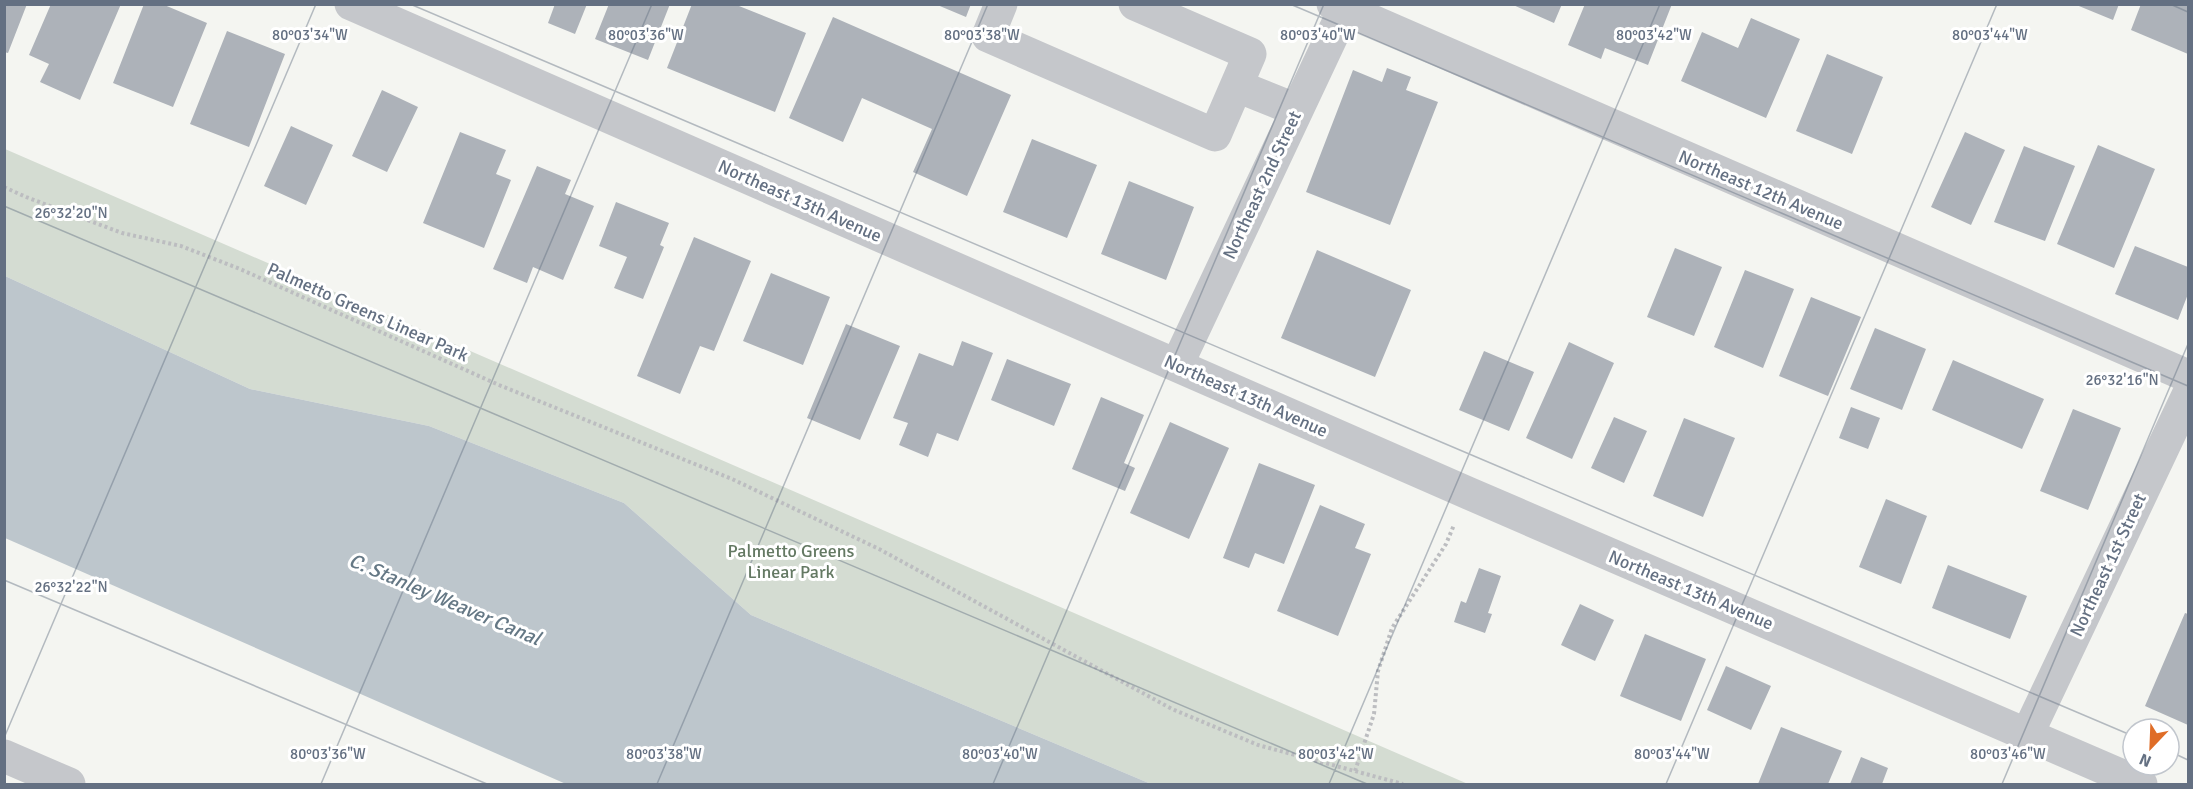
<svg xmlns="http://www.w3.org/2000/svg" width="2193" height="789" font-family="Signika,sans-serif">
	<rect width="100%" height="100%" fill="#f4f5f1"/>
	<path fill="#d4dcd2" d="M5,149l1463,635h-317l-400,-169 -127,-112 -195,-77 -179,-37 -245,-113z"/>
	<path fill="#bdc6cc" d="M5,276l245,113 179,37 195,77 127,112 400,169h-585l-561,-246z"/>
	<path fill="#adb2b9" d="M4,4h23l-19,49 -4,-1z
		M51,4h70l-41,96 -40,-18 9,-18 -20,-9z
		M144,4h18l45,19 -34,84 -60,-24z
		M555,4h32l-12,30 -27,-11z
		M609,4h61l-22,56 -53,-21z
		M692,4h42l72,29 -31,79 -108,-44z
		M935,4h36l-5,13z
		M1511,4h51l-8,19z
		M1585,4h87l-24,61 -43,-17 -4,11 -33,-14z
		M2074,4h45l-6,16z
		M2141,4h47v50l-57,-24z
		M833,17l178,78 -44,101 -54,-24 19,-43 -70,-31 -19,44 -54,-24z
		M1751,18l49,21 -34,79 -85,-37 21,-49 36,16z
		M227,31l58,23 -36,93 -59,-23z
		M1827,54l56,23 -31,77 -56,-23z
		M1387,68l24,9 -5,13 32,12 -48,123 -84,-33 47,-122 29,12z
		M382,90l36,17 -31,65 -35,-16z
		M291,126l42,19 -27,60 -42,-19z
		M460,132l46,18 -10,24 15,6 -27,68 -61,-25z
		M1965,132l40,18 -34,75 -40,-18z
		M1032,139l65,26 -30,73 -64,-26z
		M2098,145l57,24 -41,99 -57,-24z
		M2024,146l51,20 -30,75 -51,-19z
		M537,166l34,14 -6,14 29,12 -31,74 -30,-13 -6,16 -34,-14z
		M1129,181l65,26 -28,73 -65,-26z
		M616,202l53,21 -9,22 4,2 -21,52 -29,-11 13,-31 -28,-11z
		M694,237l57,24 -37,90 -14,-5 -20,48 -43,-18z
		M2135,246l53,21v27l-10,26 -63,-26z
		M1675,248l47,19 -28,69 -47,-19z
		M1317,250l94,40 -36,87 -94,-39z
		M1745,270l49,19 -31,79 -49,-21z
		M771,273l59,24 -27,68 -60,-24z
		M1811,297l50,20 -33,79 -49,-20z
		M846,324l54,22 -40,94 -53,-22z
		M1875,328l51,21 -24,61 -52,-21z
		M962,341l31,12 -35,88 -21,-8 -9,24 -29,-12 9,-22 -15,-5 26,-65 34,13z
		M1569,342l45,21 -42,96 -46,-21z
		M1484,351l50,21 -25,59 -50,-21z
		M1007,359l64,25 -17,42 -63,-26z
		M1953,360l91,39 -22,50 -90,-39z
		M1101,397l43,18 -20,48 11,5 -10,23 -53,-22z
		M1851,407l29,11 -12,31 -29,-11z
		M2073,409l48,19 -33,82 -48,-19z
		M1614,417l33,14 -23,52 -33,-15z
		M1684,418l51,20 -32,79 -50,-21z
		M1170,422l59,26 -40,91 -59,-26z
		M1259,463l56,22 -31,79 -29,-11 -6,15 -26,-10z
		M1886,499l41,17 -26,68 -42,-17z
		M1320,505l45,19 -10,24 16,6 -33,82 -61,-25z
		M1948,565l79,31 -17,43 -78,-31z
		M1479,568l22,8 -13,37 4,1 -7,19 -31,-11 7,-21 5,2z
		M1580,604l34,16 -19,41 -34,-16z
		M2185,613l3,1v111l-43,-19z
		M1645,634l61,25 -25,62 -61,-25z
		M1726,666l45,20 -20,44 -44,-20z
		M1781,727l61,24 -14,33h-70z
		M1861,757l27,11 -6,16h-32z"/>
	<g fill="none" stroke-linecap="round" stroke-linejoin="round">
		<path stroke="#bcbdc0" stroke-width="4" stroke-dasharray="3 3" stroke-linecap="butt" d="M4,187l22,10 96,36 59,13 59,23 259,116 233,94 147,70 293,160 86,36 145,39
			M1355,771l19,-57 4,-43 14,-43 54,-84 8,-19"/>
		<path stroke="#c5c7cb" stroke-width="33" d="M351,4l1117,489 673,291
			M1001,4l-13,32 227,99 35,-81 -115,-50
			M1333,4l855,372
			M1237,86l60,24
			M1177,365l170,-361
			M2027,735l161,-340
			M4,756l65,28"/>
	</g>
	<path fill="none" stroke="#647082" stroke-width="1.5" stroke-opacity="0.45" d="M410,4l1723,732M1290,4l898,382M2170,4l18,8M4,206l1363,578M4,580l483,204M4,738l312,-734M2169,751l19,9M321,784l331,-780M657,784l331,-780M993,784l331,-780M1329,784l331,-780M1666,784l331,-780M2002,784l186,-440"/>
	<g text-anchor="middle" stroke-width="6" stroke-linejoin="round" paint-order="stroke">
		<g font-size="18" fill="#647082" stroke="#fff">
			<text transform="translate(1262 185) rotate(-65)" y="6">Northeast 2nd Street</text>
			<text transform="translate(1761 190) rotate(23)" y="6">Northeast 12th Avenue</text>
			<text transform="translate(800 201) rotate(24)" y="6">Northeast 13th Avenue</text>
			<text transform="translate(368 312) rotate(24)" y="6">Palmetto Greens Linear Park</text>
			<text transform="translate(1246 396) rotate(24)" y="6">Northeast 13th Avenue</text>
			<text transform="translate(2108 565) rotate(-65)" y="6">Northeast 1st Street</text>
			<text transform="translate(1691 590) rotate(23)" y="6">Northeast 13th Avenue</text>
		</g>
		<g font-size="18" fill="#647963" stroke="#fff">
			<text x="791" y="557">Palmetto Greens<tspan x="791" dy="21">Linear Park</tspan></text>
		</g>
		<g font-size="20" font-style="italic" fill="#657885" stroke="#fff">
			<text transform="translate(445 599) rotate(23)" y="7">C. Stanley Weaver Canal</text>
		</g>
	</g>
	<g font-size="15" text-anchor="middle" fill="#647082" stroke="#fff" stroke-width="6" stroke-linejoin="round" paint-order="stroke">
		<text x="310" y="40">80°03'34"W</text>
		<text x="646" y="40">80°03'36"W</text>
		<text x="982" y="40">80°03'38"W</text>
		<text x="1318" y="40">80°03'40"W</text>
		<text x="1654" y="40">80°03'42"W</text>
		<text x="1990" y="40">80°03'44"W</text>
		<text x="71" y="218">26°32'20"N</text>
		<text x="2122" y="385">26°32'16"N</text>
		<text x="71" y="592">26°32'22"N</text>
		<text x="328" y="759">80°03'36"W</text>
		<text x="664" y="759">80°03'38"W</text>
		<text x="1000" y="759">80°03'40"W</text>
		<text x="1336" y="759">80°03'42"W</text>
		<text x="1672" y="759">80°03'44"W</text>
		<text x="2008" y="759">80°03'46"W</text>
	</g>
	<rect width="2193" height="789" fill="none" stroke="#647082" stroke-width="12"/>
	<g transform="translate(2151 747) rotate(203)"><circle r="28" fill="#ffffff" stroke="#c1c6cd" stroke-width="1.5"/>
	<path d="M0-4.5L10 22L0 15L-10 22Z" fill="#df6d27"/>
	<text y="-9" font-size="16" font-weight="bold" text-anchor="middle" fill="#647082">N</text>
	</g>
</svg>
